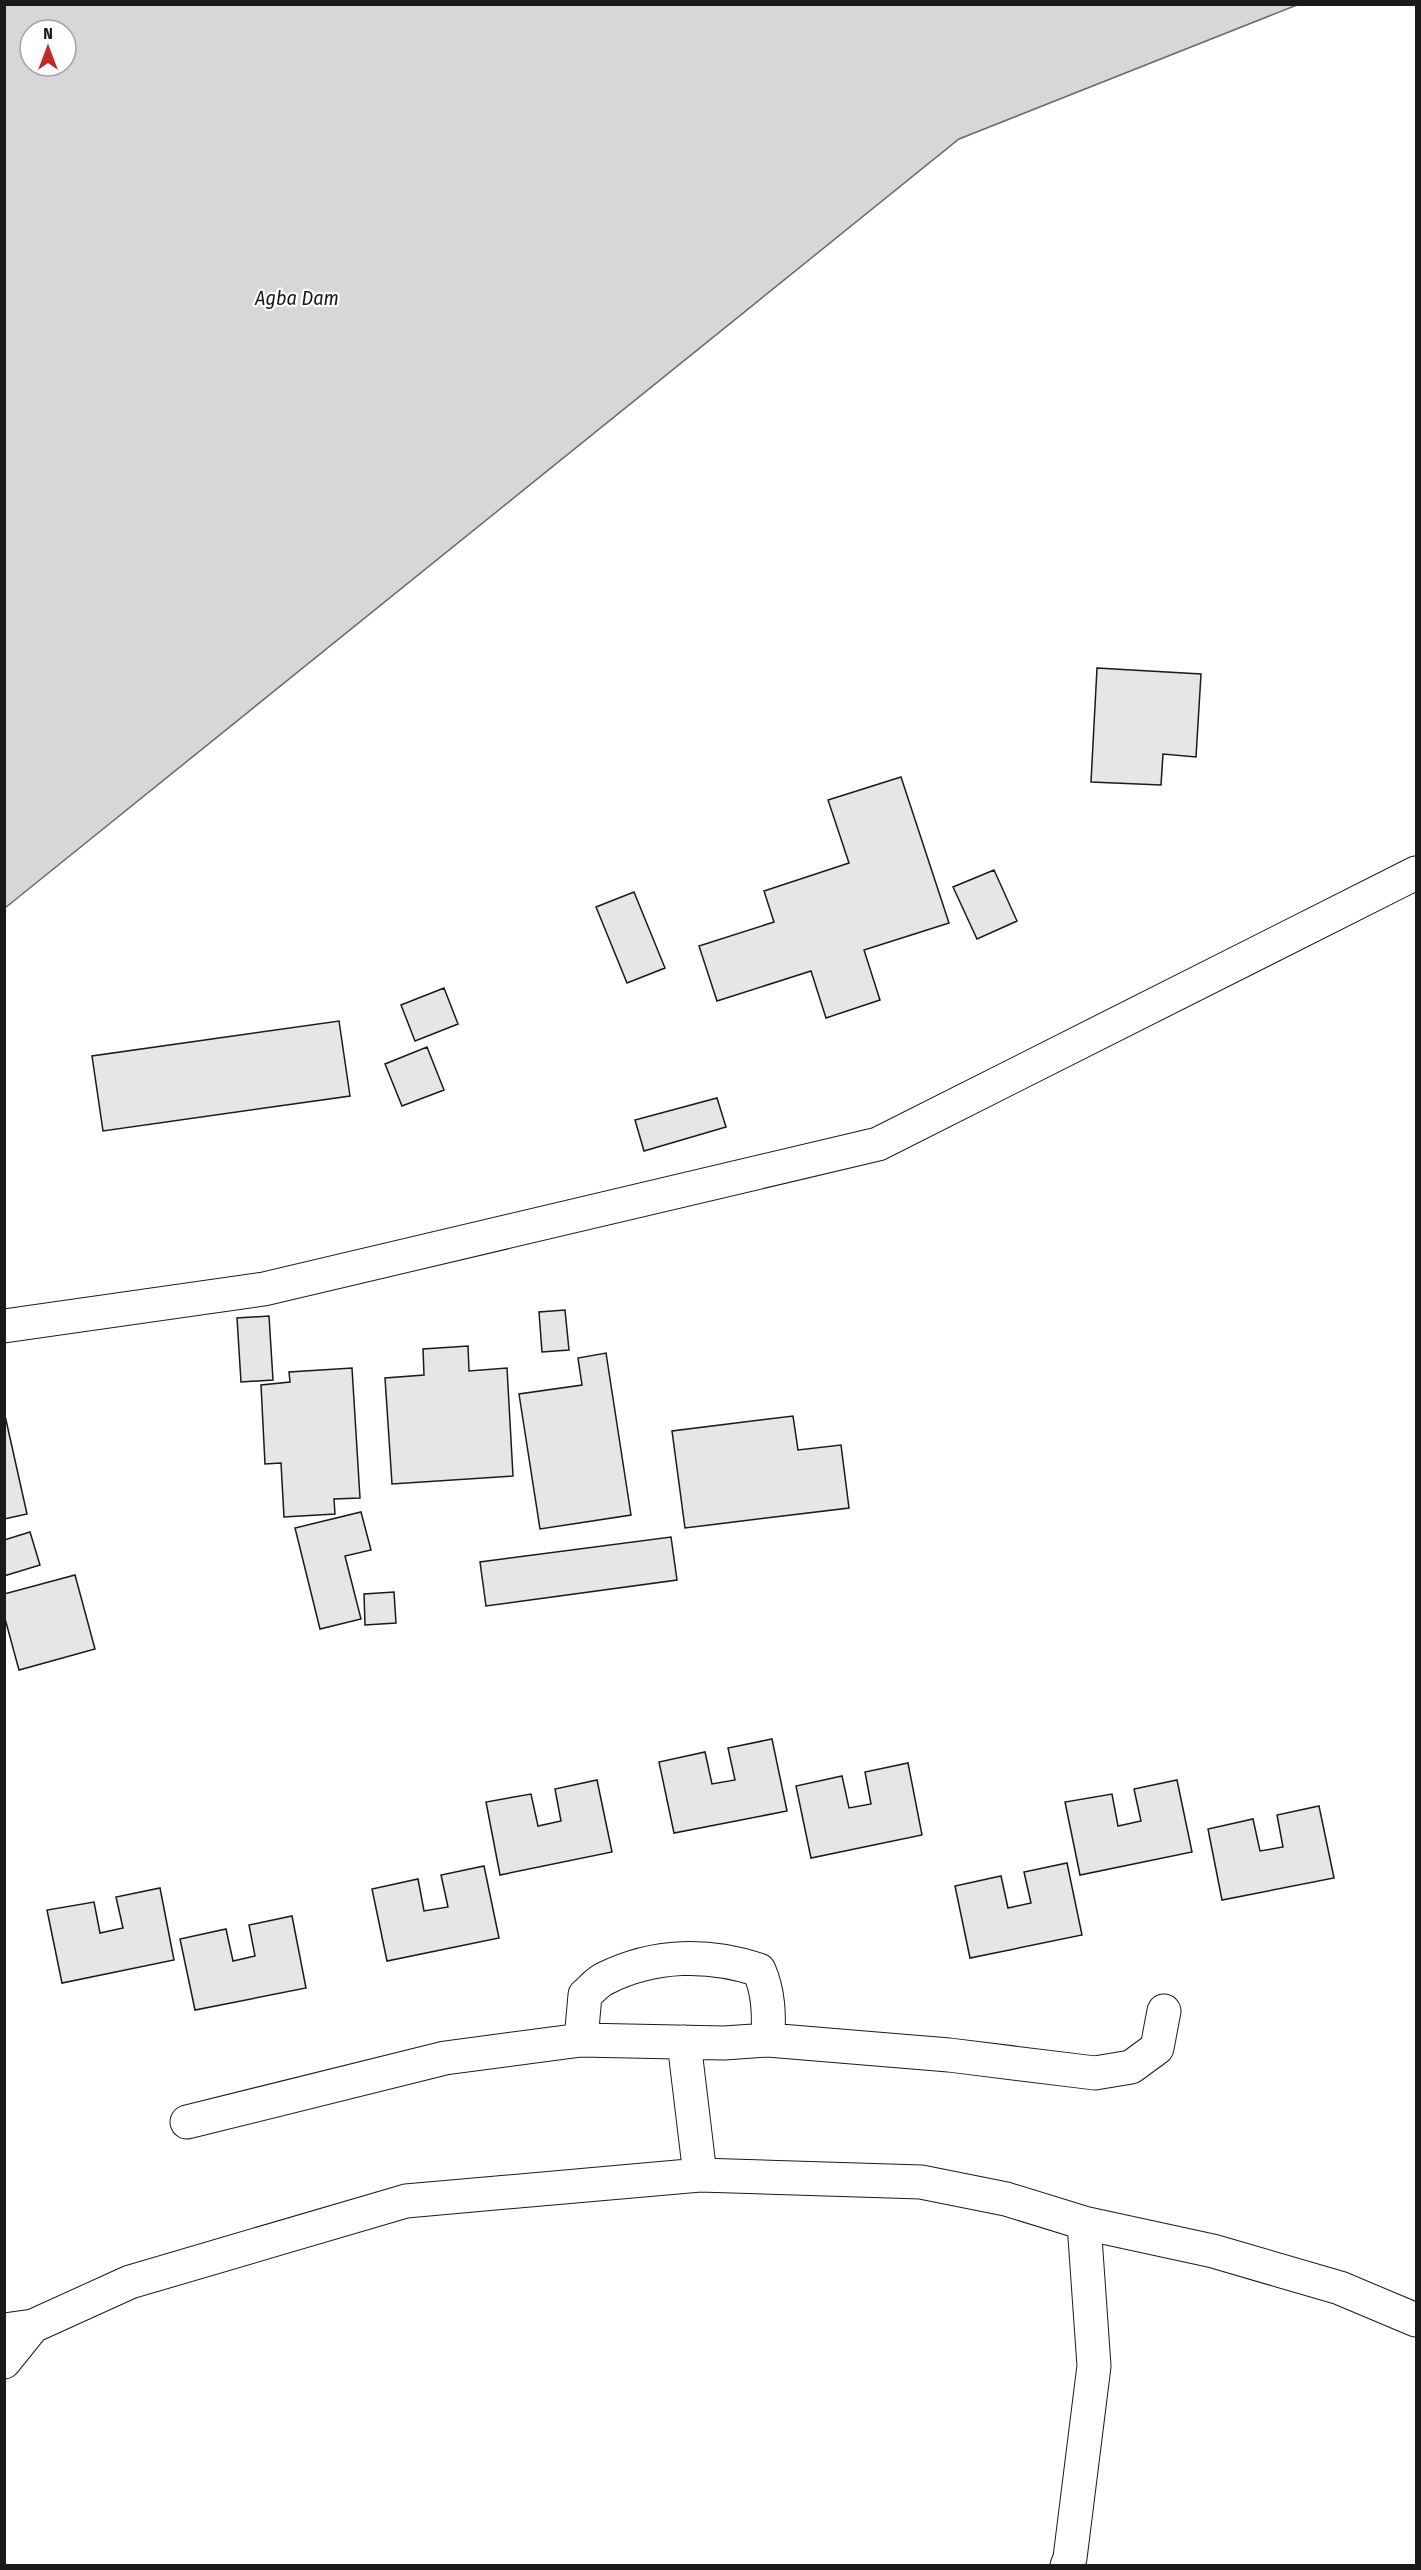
<svg xmlns="http://www.w3.org/2000/svg" width="1421" height="2570" font-family="'Fira Sans Condensed',sans-serif">
	<rect width="100%" height="100%" fill="#fff"/>
	<path fill="#d7d7d7" stroke="#6a6a6a" stroke-width="1.5" fill-rule="evenodd" d="M5,4h1292v1l-338,134 -954,769zM30,30h36v36h-36z"/>
	<path fill="#e6e6e6" stroke="#1a1a1a" stroke-width="1.5" d="M1097,668l104,6 -5,83 -33,-3 -2,31 -70,-3z
		M901,777l48,146 -85,27 16,50 -54,18 -15,-47 -94,30 -18,-55 75,-24 -10,-31 85,-28 -21,-63z
		M994,870l23,51 -40,18 -24,-52z
		M634,892l31,76 -38,15 -31,-76z
		M444,988l14,36 -43,17 -14,-36z
		M339,1021l11,75 -247,35 -11,-75z
		M427,1047l17,43 -42,16 -17,-42z
		M717,1098l9,29 -82,24 -9,-31z
		M565,1310l4,40 -27,2 -3,-40z
		M269,1316l4,64 -32,2 -4,-64z
		M468,1346l1,25 38,-3 6,108 -121,8 -7,-106 39,-3 -1,-26z
		M606,1353l25,162 -91,14 -21,-135 63,-9 -4,-27z
		M352,1368l8,130 -26,1 1,15 -51,3 -3,-54 -16,1 -4,-79 29,-3 -1,-10z
		M4,1411l23,103 -23,5z
		M793,1416l5,34 43,-5 8,63 -164,20 -13,-97z
		M361,1512l10,38 -26,6 16,63 -41,10 -25,-101z
		M30,1532l10,33 -36,11v-36z
		M671,1537l6,43 -191,26 -6,-44z
		M75,1575l20,74 -76,21 -15,-55v-21z
		M394,1592l2,31 -31,2 -1,-31z
		M772,1739l15,72 -113,22 -15,-71 46,-10 7,32 23,-4 -7,-32z
		M908,1763l14,72 -111,23 -15,-72 46,-10 7,32 22,-4 -6,-32z
		M597,1780l15,72 -112,23 -14,-73 45,-8 7,32 23,-5 -6,-32z
		M1177,1780l15,72 -112,23 -15,-73 47,-8 6,32 23,-5 -7,-32z
		M1319,1806l15,72 -112,22 -14,-71 45,-10 7,32 23,-4 -6,-32z
		M1067,1863l15,72 -112,23 -15,-72 46,-10 7,32 23,-5 -7,-31z
		M484,1866l15,72 -112,23 -15,-72 46,-10 6,32 24,-4 -7,-32z
		M160,1888l14,72 -112,23 -15,-73 47,-8 6,31 23,-5 -7,-31z
		M292,1916l14,72 -111,22 -15,-71 46,-10 7,32 22,-5 -6,-31z"/>
	<g fill="none" stroke-linecap="round" stroke-linejoin="round">
		<defs>
			<path id="street" d="M4,1326l260,-37 614,-145 538,-271
				M581,2040l4,-45c6,-5 13,-14 21,-17 48,-24 103,-25 153,-8 10,23 10,45 9,70
				M684,2042l16,133
				M187,2122l258,-64 136,-18 143,3 44,-3 181,15 146,18 36,-6 26,-19 7,-37
				M4,2330l29,-4 97,-44 276,-81 294,-26 221,7 85,17 78,24 129,28 127,37 76,32
				M4,2362l29,-36
				M1067,2566l3,-8 24,-192 -10,-143"/>
		</defs>
		<use href="#street" stroke="#1a1a1a" stroke-width="35"/>
		<use href="#street" stroke="#fff" stroke-width="33"/>
	</g>
	<g text-anchor="middle" stroke-width="4.5" stroke-linejoin="round" paint-order="stroke">
		<g font-size="20" font-style="italic" fill="#1a1a1a" stroke="#fff">
			<text x="297" y="305">Agba Dam</text>
		</g>
	</g>
	<rect width="1421" height="2570" fill="none" stroke="#1a1a1a" stroke-width="12"/>
	<g transform="translate(48 48)"><circle r="28" fill="#ffffff" stroke="#a3a3a3" stroke-width="1.5"/>
	<path d="M0-4.5L10 22L0 15L-10 22Z" fill="#c62828"/>
	<text y="-9" font-size="16" font-weight="bold" text-anchor="middle" fill="#1a1a1a">N</text>
	</g>
</svg>
